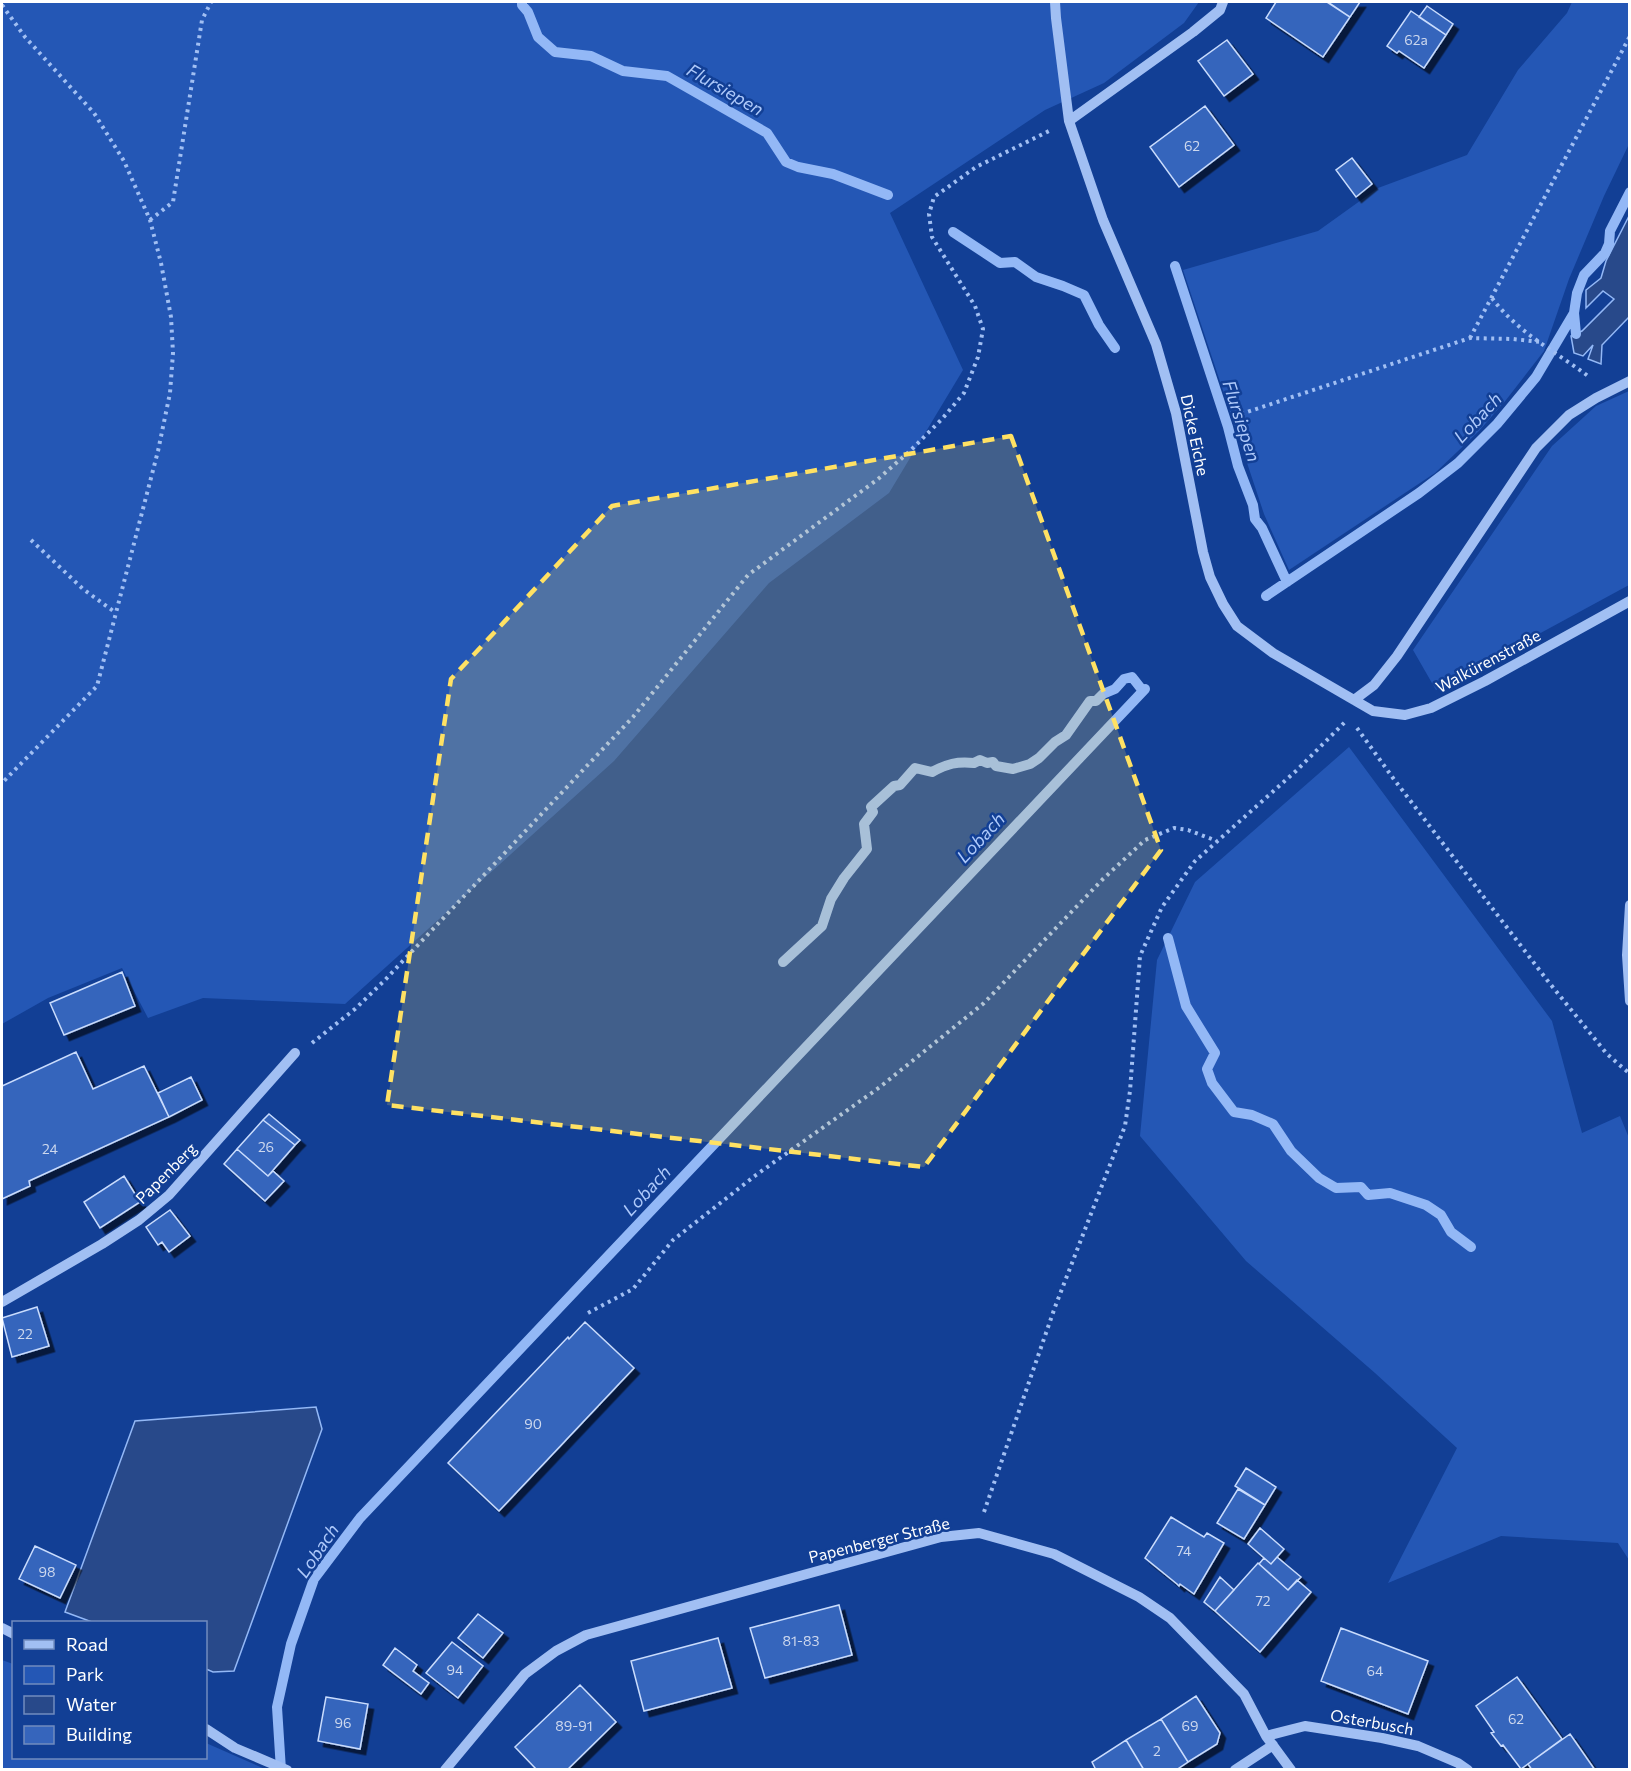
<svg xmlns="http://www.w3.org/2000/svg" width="1631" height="1771" font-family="Commissioner,sans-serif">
	<defs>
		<filter id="shadow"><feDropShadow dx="5.5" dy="5.5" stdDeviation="0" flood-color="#0009"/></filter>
	</defs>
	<rect width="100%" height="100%" fill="#123f95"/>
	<path fill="#2457b5" d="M2,2h1197l-15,21 -80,60 -59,27 -155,103 73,157 -74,123 -120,90 -155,178 -269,243 -142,-6 -55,20 -26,-50 -74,30 -46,26z
		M1572,2h57v142l-25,52 -35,83 -25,72 -38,49 -27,31 -44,42 -146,97 -25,-56 -81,-244 135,-39 60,-43 89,-33 51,-85 49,-57z
		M1629,391v194l-193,105 -23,-40 139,-204 44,-40z
		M1349,747l203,274 30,112 38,-17 9,22v422l-11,-17 -117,-7 -113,47 69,-135 -82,-75 -129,-112 -106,-125 17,-176 38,-78z
		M2,1660l11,4 1,94h192v-15l59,26h-263z"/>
	<path fill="#28498a" stroke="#93b8f6" stroke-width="1.5" d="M1629,216v101l-27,28 -1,19 -13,-5 5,-14 -10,11 -9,-3 -3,-17 11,-5 32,-32 -11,-8 -17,17v-18l15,-12 5,-17z
		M316,1407l6,22 -88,242 -21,1 -7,-3v-47h-114l-27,-10 70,-191z"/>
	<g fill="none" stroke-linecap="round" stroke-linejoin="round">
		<path stroke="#93b8f6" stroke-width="10" d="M522,2v3l6,7 10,25 17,15 36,4 32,15 44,5 100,57 19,29 12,5 35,7 55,21
			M953,232l47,31 15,-1 21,15 27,9 21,9 15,30 16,23
			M1175,266l53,161 10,39 15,39 2,14 7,9 25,54
			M1574,313l2,21
			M1266,596l153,-103 39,-30 39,-39 39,-47 38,-64 3,-20 7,-18 21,-22 4,-9 1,-13 20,-39
			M1168,938l18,68 29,47 -8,16 5,14 22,29 18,3 21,9 18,27 28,27 17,10 25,-1 7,8 22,-2 36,12 15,10 10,17 20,15
			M783,962l39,-36 9,-27 13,-21 23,-29 -3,-25 9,-12 -2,-5 23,-21 6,-1 15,-17 17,4c15,-8 25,-11 42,-9l6,-3 7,3 6,-1 3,4 17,3 17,-5 9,-6 16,-16 11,-7 24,-34h6l7,-7 12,-5 9,-10 8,-2 11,14
			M281,1770l-4,-63 14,-63 23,-65 46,-61 785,-829"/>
	</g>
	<path fill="#3665bc" stroke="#c9dcfd" stroke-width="1.5" filter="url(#shadow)" d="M1276,2h51l23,15 -27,40 -57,-39z
		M1328,2h32l-10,15z
		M1427,6l26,18 -7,11 -27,-18z
		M1411,11l35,24 -22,33 -25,-17 -2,2 -10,-7z
		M1227,40l26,34 -29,22 -26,-35z
		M1205,106l29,39 -55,42 -29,-40z
		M1352,158l20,26 -16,13 -20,-27z
		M122,972l13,34 -71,29 -14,-32z
		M76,1052l17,37 51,-23 25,51 -140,64 1,5 -28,13v-113z
		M191,1077l11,23 -33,17 -11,-24z
		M269,1114l31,26 -5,5 -32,-25z
		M263,1120l32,25 -27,31 -31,-27z
		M237,1149l31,27 5,-5 11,10 -19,20 -41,-37z
		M124,1176l16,26 -40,26 -16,-26z
		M170,1210l20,26 -21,16 -7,-10 -4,3 -12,-18z
		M37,1307l12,39 -37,11 -10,-39z
		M585,1322l49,46 -135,143 -51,-48 120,-126 1,2z
		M1246,1468l30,19 -11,18 -30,-19z
		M1238,1489l27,16 -21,34 -27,-16z
		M1171,1517l33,20 3,-4 17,10 -30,51 -14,-10 -1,2 -2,-2 -32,-26z
		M1260,1528l24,21 -13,15 -23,-20z
		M35,1546l41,19 -16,33 -41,-19z
		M1277,1557l24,20 -13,13 -29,-26 5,-6 7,6z
		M1258,1563l30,27 9,-10 14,12 -51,60 -45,-41z
		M1220,1577l14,13 -19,21 -11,-9z
		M839,1605l13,50 -87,23 -15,-50z
		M478,1614l25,19 -20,25 -25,-20z
		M1341,1628l87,33 -20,53 -87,-33z
		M718,1638l14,50 -88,23 -13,-50z
		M452,1642l31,24 -25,32 -32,-25z
		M395,1648l22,17 -4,6 16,12 -8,11 -38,-29z
		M1517,1677l45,62 -41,30 -18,-24 -2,1 -10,-13 3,-1 -18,-26z
		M580,1685l36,37 -49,48h-30l-22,-23z
		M1196,1696l24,37 -3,11 -29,18 -27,-43z
		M326,1697l42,7 -8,45 -42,-8z
		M1161,1719l27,43 -12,8h-32l-18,-30z
		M1570,1734l25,36h-63l-4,-6z
		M1126,1740l18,30h-48l-4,-8z"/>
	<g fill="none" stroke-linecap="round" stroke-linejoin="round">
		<path stroke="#a1bff3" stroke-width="4" stroke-dasharray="3 4.5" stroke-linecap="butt" d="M2,5l23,32 69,76 30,48 26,59 11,43 10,54 2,36 -3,40 -12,58 -61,235 -95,97
			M150,220l23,-18 29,-182 9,-18
			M1492,298c25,34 64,54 96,78
			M1470,338l160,-302
			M1241,414l229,-76 43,1 28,3
			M31,540l52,49 33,24
			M1357,728l36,50 154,202 60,74 23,20
			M312,1043l43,-34 29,-28 249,-264 115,-142 130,-96 32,-28 32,-32 22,-26 14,-36 5,-28 -8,-23 -43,-69 -3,-23 5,-17 42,-30 73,-36
			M588,1313l45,-24 40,-49 83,-65 124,-88 104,-84 119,-124 42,-39 29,-12 14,2 29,11
			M984,1512l71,-205 70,-181 5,-35 10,-135 22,-49 33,-46 101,-90 50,-50"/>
		<path stroke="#a1bff3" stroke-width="10" d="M1055,2l1,16 13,103 34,99 53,124 20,69 27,139 7,25 13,27 14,22 36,27 100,58 32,4 26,-7 54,-27 145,-80
			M1069,121l124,-89 27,-22 3,-8
			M1354,700l20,-15 23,-29 139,-208 33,-33 27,-17 34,-17
			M1630,905l-3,50 3,46
			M2,1302l100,-58 37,-24 30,-25 126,-142
			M2,1628l12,6
			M206,1729l29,19 52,22
			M1266,1736l39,-10 77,12 36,8 40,17 10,7
			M445,1770l80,-96 31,-23 30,-16 355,-98 38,-4 75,21 85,43 31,21 74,76 22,42 25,34
			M1235,1770l38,-25"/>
	</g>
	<path fill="#ffe163" fill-opacity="0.2" stroke="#ffe163" stroke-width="4.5" stroke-dasharray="12 8" stroke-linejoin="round" d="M1011,436l150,414 -237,317 -537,-62 64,-426 161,-173z"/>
	<g text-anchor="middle" stroke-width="5" stroke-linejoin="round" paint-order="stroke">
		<g font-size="14" fill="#cdd8ee">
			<text x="1416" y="45">62a</text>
			<text x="1192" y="151">62</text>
			<text x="266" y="1152">26</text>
			<text x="50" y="1154">24</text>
			<text x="25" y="1339">22</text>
			<text x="533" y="1429">90</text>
			<text x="1184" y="1556">74</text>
			<text x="47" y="1577">98</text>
			<text x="1263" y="1606">72</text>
			<text x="801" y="1646">81-83</text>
			<text x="455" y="1675">94</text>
			<text x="1375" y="1676">64</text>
			<text x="1516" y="1724">62</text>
			<text x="343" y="1728">96</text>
			<text x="574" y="1731">89-91</text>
			<text x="1190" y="1731">69</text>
			<text x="1157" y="1756">2</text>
		</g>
		<g font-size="16" fill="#fff" stroke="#123f95">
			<text transform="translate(1195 435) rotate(78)" y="6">Dicke Eiche</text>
			<text transform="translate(1488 661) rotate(-28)" y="6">Walkürenstraße</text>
			<text transform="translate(166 1173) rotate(-45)" y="6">Papenberg</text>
			<text transform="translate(879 1540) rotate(-14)" y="6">Papenberger Straße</text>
			<text transform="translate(1372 1722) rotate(10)" y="6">Osterbusch</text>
		</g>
		<g font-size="18" font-style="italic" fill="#aec9fa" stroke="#123f95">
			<text transform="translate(725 90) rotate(30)" y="6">Flursiepen</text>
			<text transform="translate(1478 418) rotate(-47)" y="6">Lobach</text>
			<text transform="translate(1241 421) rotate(72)" y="6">Flursiepen</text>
			<text transform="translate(981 838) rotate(-47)" y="6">Lobach</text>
			<text transform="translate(647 1191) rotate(-47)" y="6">Lobach</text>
			<text transform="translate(318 1551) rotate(-56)" y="6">Lobach</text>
		</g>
	</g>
	<rect width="1631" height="1771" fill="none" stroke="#ffffff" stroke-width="6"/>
	<rect x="12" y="1621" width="195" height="138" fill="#123f95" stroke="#718cbf" stroke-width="1.5"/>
	<rect x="24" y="1640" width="30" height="9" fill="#a1bff3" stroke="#718cbf" stroke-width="1.5"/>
	<text x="66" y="1651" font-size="18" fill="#ffffff">Road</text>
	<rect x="24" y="1666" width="30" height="18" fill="#2457b5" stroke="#718cbf" stroke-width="1.5"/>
	<text x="66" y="1681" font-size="18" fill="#ffffff">Park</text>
	<rect x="24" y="1696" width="30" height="18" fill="#28498a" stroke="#718cbf" stroke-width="1.5"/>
	<text x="66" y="1711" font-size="18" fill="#ffffff">Water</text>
	<rect x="24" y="1726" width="30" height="18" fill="#3665bc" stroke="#718cbf" stroke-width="1.5"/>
	<text x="66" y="1741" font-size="18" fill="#ffffff">Building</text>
</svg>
